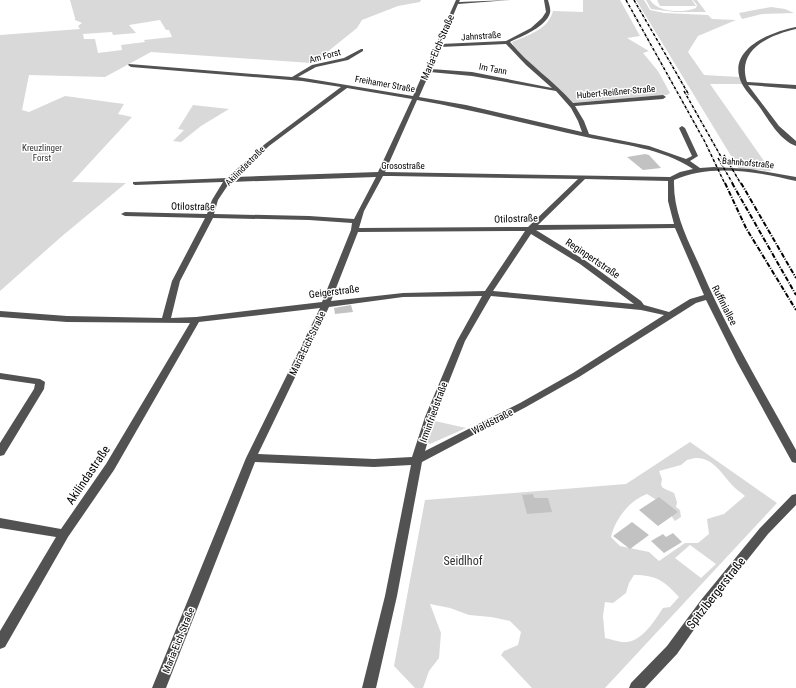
<svg xmlns="http://www.w3.org/2000/svg" width="796" height="688" font-family="'Roboto Condensed',sans-serif">
	<rect width="100%" height="100%" fill="#fff"/>
	<path fill="#d9d9d9" fill-rule="evenodd" d="M70,0h351l-1,2 -22,4 -36,14 -5,8 -31,25 -15,10 -160,-11 -46,25 -76,-2 -7,35 7,2 36,-16 59,8 -6,10 14,3 -60,65 54,1 -65,54 -61,54v-256l80,-6 -2,-3 4,-3 -7,-3v-2zM160,20l6,10h3l3,7 -28,3 1,2 -24,3 1,5 -24,3 -3,-14h-11l-1,-5 29,-2 1,3 23,-2 -7,-8z
		M583,0h37l20,36 -13,2 22,13 -6,2 15,18 12,22 -3,2 -95,8 -58,-56 -2,-5c16,-7 36,-12 41,-31l30,1z
		M636,0h8l6,10 14,3 44,2 4,4 24,1 -38,16 -10,16 16,23 35,2 4,7h-33l61,87 -32,-2z
		M646,0h4c8,13 34,13 46,8l1,-3 -4,-5h4l9,12h-31l-24,-3z
		M657,0h35l4,6h-36z
		M771,7l14,2 9,4 -32,1 -20,5 -3,-6z
		M193,105l36,4 -28,17 -20,16 -8,-1 11,-11 -6,-1z
		M435,421l31,7 -36,16 -3,-2z
		M690,442l87,61 -172,185h-73l-31,-33 3,-4 14,-6 3,-13 -11,-11 -19,-4 -22,-2 -19,-7 -20,-4 11,29 -2,25 -10,13 -6,17h-8l-21,-22 31,-166 201,-16zM695,458c19,-1 28,18 40,30 3,3 7,5 10,8l-21,18 -17,5 2,15 -11,9h-13l-26,18 -10,-9 -29,-6 -9,-9c4,-18 19,-37 36,-43l18,11 5,9 5,7 6,-4 -1,-7 -4,-3 1,-5 -3,-9 -11,-5 -2,-3 1,-6 -3,-8 22,-6 6,-5zM690,545l26,19 -15,14 -26,-20zM634,575c23,0 30,6 45,22l-9,10 -7,1c-8,12 -20,32 -36,34 -6,1 -16,-3 -22,-4l-2,-22 2,-14 8,1 13,-10 3,-10z"/>
	<path fill="#c2c2c2" d="M645,154l4,1 12,13 -18,2 -16,-13z
		M351,305l2,7 -18,2 -1,-6z
		M533,494l1,4h14l4,14 -25,2 -5,-19z
		M659,497l19,15 -20,14 -19,-16z
		M632,522l17,13 -19,14 -17,-13z
		M673,533l9,9 -18,11 -13,-12 12,-7 3,3z"/>
	<g fill="none" stroke-linecap="round" stroke-linejoin="round">
		<path fill="#525252" fill-rule="evenodd" d="M456,0h4l-1,2 51,-2 -52,4 -17,40 65,-3 25,-13 11,-10 4,-6 -2,-12h4c1,4 3,9 2,13 -4,14 -28,23 -40,29 19,23 44,39 63,61l90,-8 3,2 -3,2 -88,7 9,15 5,13 60,12 37,13 6,-3 -13,-28 3,-2 3,2 13,28 -8,5 10,7 14,-1 36,2 46,8v4c-38,-9 -85,-18 -122,-1 -1,33 14,60 27,89 27,63 62,121 95,181v13l-4,-1 -55,-100 -31,-62 -10,3 -117,74 -53,30 -104,55 -25,134 -21,92h-14l23,-92 26,-131 -37,2 -119,-5 -89,226h-14l94,-230 74,-150 -121,14 -85,148 -46,67 -63,110 -5,2v-18l56,-94 -56,-9v-10l61,11 45,-65 84,-141 -123,-1 -67,-5v-6l67,5 95,2 10,-37 33,-63 -80,-2 -4,-2 4,-2 82,2 5,-14 11,-18 -88,3 -2,-1v-2l94,-4 38,-34 76,-57 -39,-6 -171,-14 -3,-2 1,-1 163,13 20,-12 32,-7 17,-9h2v2l-15,9 -32,7 -18,10 115,19zM506,44l20,21 26,23 -80,-16 -41,-3 9,-22zM430,72l42,4 84,15 15,17 7,13 4,11 -116,-27 -47,-8zM347,88l65,11 -34,73 -143,5 34,-31zM417,100c57,10 113,25 169,37 37,8 76,11 107,32l-13,3 -10,5 -285,-5zM383,176h8l187,3 -50,48 -169,1 5,-17zM376,177l-22,42 -45,-3 -95,-2 4,-14 12,-18zM585,179l83,2v20l6,23 -136,1zM213,218l96,2 43,3 -1,7 -29,72 -126,15 -25,1 9,-37zM675,228l29,67 -14,4 -21,13 -25,-7 -3,-4 -55,-40 -50,-31zM525,231l-40,60 -82,2 -72,8 27,-69zM531,234l49,30 54,40 -141,-13zM482,296l-25,45 -32,76 -13,40 -38,2 -116,-5 71,-147 74,-10zM491,296l150,14 23,5 -91,58 -53,30 -95,48 10,-34 30,-76z
			M796,27v2c-26,6 -60,20 -49,53l49,3v4l-48,-4 31,41 17,15v5c-16,-6 -26,-24 -35,-37 -6,-9 -14,-16 -19,-25 -17,-35 29,-52 54,-57z
			M0,373l40,6 5,3 -1,7 -40,66 -4,1v-13l34,-54 1,-5 -35,-5z
			M796,494v11l-28,29 -59,74 -32,46 -32,34h-16l2,-5 36,-37 34,-46 59,-72 32,-33z"/>
		<path stroke="#000" stroke-width="1.5" stroke-dasharray="3 1 0.5 1" stroke-linecap="butt" d="M626,0l79,142 20,42
			M634,0l55,95
			M684,91l40,71
			M724,155l17,29
			M718,158l15,26"/>
		<path stroke="#000" stroke-width="2" stroke-dasharray="5 1.5 1 1.5" stroke-linecap="butt" d="M725,183l21,45 50,82
			M732,183l64,112
			M741,183l55,95"/>
	</g>
	<g text-anchor="middle" stroke-width="3" stroke-linejoin="round" paint-order="stroke">
		<g font-size="9" fill="#000" stroke="#fff">
			<text transform="translate(481 36) rotate(-4)" y="3">Jahnstraße</text>
			<text transform="translate(325 56) rotate(-15)" y="3">Am Forst</text>
			<text transform="translate(493 69) rotate(11)" y="3">Im Tann</text>
			<text transform="translate(385 84) rotate(10)" y="3">Freihamer Straße</text>
			<text transform="translate(616 92) rotate(-5)" y="3">Hubert-Reißner-Straße</text>
			<text transform="translate(748 163) rotate(5)" y="3">Bahnhofstraße</text>
			<text transform="translate(245 166) rotate(-45)" y="3">Akilindastraße</text>
			<text x="403" y="169">Grosostraße</text>
		</g>
		<g font-size="9" fill="#303030" stroke="#fff">
			<text x="42" y="151">Kreuzlinger<tspan x="42" dy="10">Forst</tspan></text>
		</g>
		<g font-size="10" fill="#000" stroke="#fff">
			<text transform="translate(437 47) rotate(-67)" y="4">Maria-Eich-Straße</text>
			<text transform="translate(193 206) rotate(1)" y="4">Otilostraße</text>
			<text transform="translate(516 218) rotate(-2)" y="4">Otilostraße</text>
			<text transform="translate(593 258) rotate(34)" y="4">Reginpertstraße</text>
			<text transform="translate(334 291) rotate(-7)" y="4">Geigerstraße</text>
			<text transform="translate(725 305) rotate(63)" y="4">Ruffiniallee</text>
			<text transform="translate(307 343) rotate(-64)" y="4">Maria-Eich-Straße</text>
			<text transform="translate(433 412) rotate(-70)" y="4">Irminfriedstraße</text>
			<text transform="translate(492 421) rotate(-27)" y="4">Waldstraße</text>
			<text transform="translate(178 640) rotate(-68)" y="4">Maria-Eich-Straße</text>
		</g>
		<g font-size="12" fill="#000" stroke="#fff">
			<text transform="translate(88 475) rotate(-56)" y="4">Akilindastraße</text>
			<text transform="translate(716 593) rotate(-52)" y="4">Spitzlbergerstraße</text>
		</g>
		<g font-size="12" fill="#303030" stroke="#fff">
			<text x="463" y="565">Seidlhof</text>
		</g>
	</g>
</svg>
